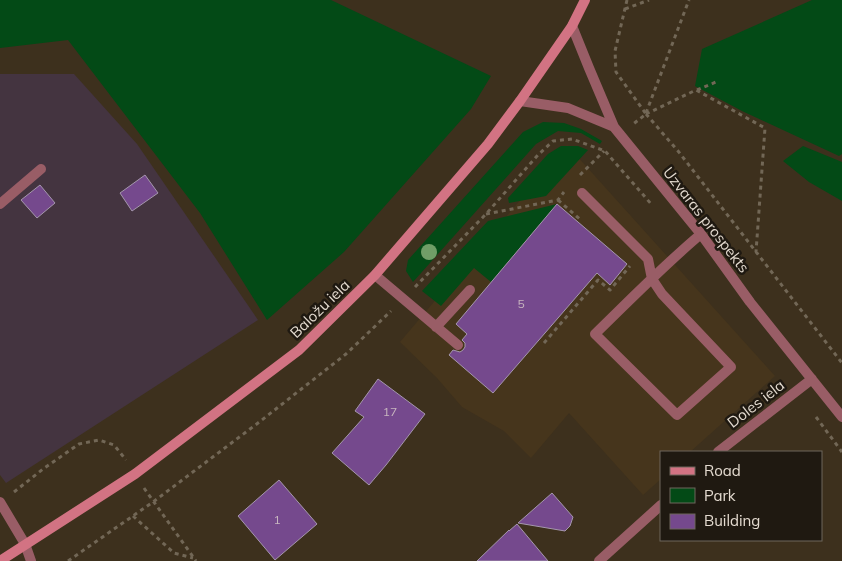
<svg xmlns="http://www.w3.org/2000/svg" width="842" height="561" font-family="Mulish,sans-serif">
	<rect width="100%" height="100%" fill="#3d301d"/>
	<path fill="#46351c" d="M567,145l208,231 -85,76h-29v27l-18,16 -74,-82 -38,45 -27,-27 -42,-24 -25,-29 -37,-36z"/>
	<path fill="#443440" d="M0,74h74l63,70 121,176 -252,163 -6,-8z"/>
	<path fill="#034a16" d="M0,0h331l160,76 -20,33 -127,143 -77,68 -67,-107 -132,-173 -68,8z
		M812,0h30v154l-3,2 -97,-45 -47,-25 7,-37z
		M543,122l21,1 17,6 21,12 -2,3 -19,-11 -23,-2 -22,13 -123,138 -7,-11 2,-11 115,-128z
		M561,146h17l10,4 -42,46 -37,7 -1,-5 40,-44z
		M803,146l39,16v39l-33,-19 -26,-21z
		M557,204l-66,78 -17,-14 -33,38 -19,-15 66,-70z"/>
	<path fill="#75498d" stroke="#a597ad" d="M145,175l13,18 -26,18 -12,-18z
		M40,185l15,18 -18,15 -16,-18z
		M557,204l70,60 -17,21 -13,-12 -104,120 -44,-38 4,-5 7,2 3,-2 2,-3v-4l-3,-3 5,-6 -11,-10z
		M378,379l47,35 -39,51 -17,20 -37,-32 32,-36 -9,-6z
		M279,480l38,44 -42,36 -37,-44z
		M552,493l21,24 -3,9 -5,5 -47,-8z
		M517,524l31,37h-71l32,-31v1z"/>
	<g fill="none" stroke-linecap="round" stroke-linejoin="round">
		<path stroke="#726756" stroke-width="3" stroke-dasharray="4 4" stroke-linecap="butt" d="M627,0l-12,51 1,21 30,42 -14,11
			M625,9l24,-9
			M697,90l19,-8
			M646,113l43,-113
			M646,114l32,37 164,212
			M646,114l50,-24 69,38 -9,124
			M580,175l24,-24
			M558,200l24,21
			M486,214l72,-14 6,-8
			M415,287l71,-73 52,-59 15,-14 19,-2 33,12 47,54
			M544,343l54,-63 12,10 20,-24
			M816,417l26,35
			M144,488l52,73
			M14,492l29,-23 36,-25 20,-4 15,5 12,15
			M133,516l41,37 19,5
			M68,561l85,-59 105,-79 88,-69 45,-43"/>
		<path stroke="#995d66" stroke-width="10" d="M582,193l66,66 4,20 10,15 69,73 -54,48 -82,-81c35,-34 69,-69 106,-100
			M0,204l41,-35
			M375,275l83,70
			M436,327l34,-37"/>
		<path stroke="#995d66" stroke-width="10" d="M572,26l17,42 25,59 87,107 49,68 92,115
			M520,101l48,7 46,19
			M718,452l94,-73
			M0,502l25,42 6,17
			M599,561l62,-56"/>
		<path stroke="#d27383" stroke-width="10" d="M0,561l135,-87 164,-124 76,-75 113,-131 32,-43 52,-75 13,-26"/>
	</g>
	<circle fill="#709e67" cx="429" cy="252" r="8"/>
	<g text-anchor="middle" stroke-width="5" stroke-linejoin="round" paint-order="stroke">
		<g font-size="12" fill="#c8b6bf">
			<text x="521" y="308">5</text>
			<text x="390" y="416">17</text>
			<text x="277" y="524">1</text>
		</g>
		<g font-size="15" fill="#e4dbd0" stroke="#1f1911">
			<text transform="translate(706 220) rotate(52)" y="5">Uzvaras prospekts</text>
			<text transform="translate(320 309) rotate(-44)" y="5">Baložu iela</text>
			<text transform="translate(756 404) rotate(-38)" y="5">Doles iela</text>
		</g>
	</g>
	<rect x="660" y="451" width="162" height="90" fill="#1f1911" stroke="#6e675d"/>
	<rect x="670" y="467" width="25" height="8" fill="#d27383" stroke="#6e675d"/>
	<text x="704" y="476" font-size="15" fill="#e4dbd0">Road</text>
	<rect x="670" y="488" width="25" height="15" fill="#034a16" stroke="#6e675d"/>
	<text x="704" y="501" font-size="15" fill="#e4dbd0">Park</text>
	<rect x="670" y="514" width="25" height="15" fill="#75498d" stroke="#6e675d"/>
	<text x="704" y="526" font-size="15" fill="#e4dbd0">Building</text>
</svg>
